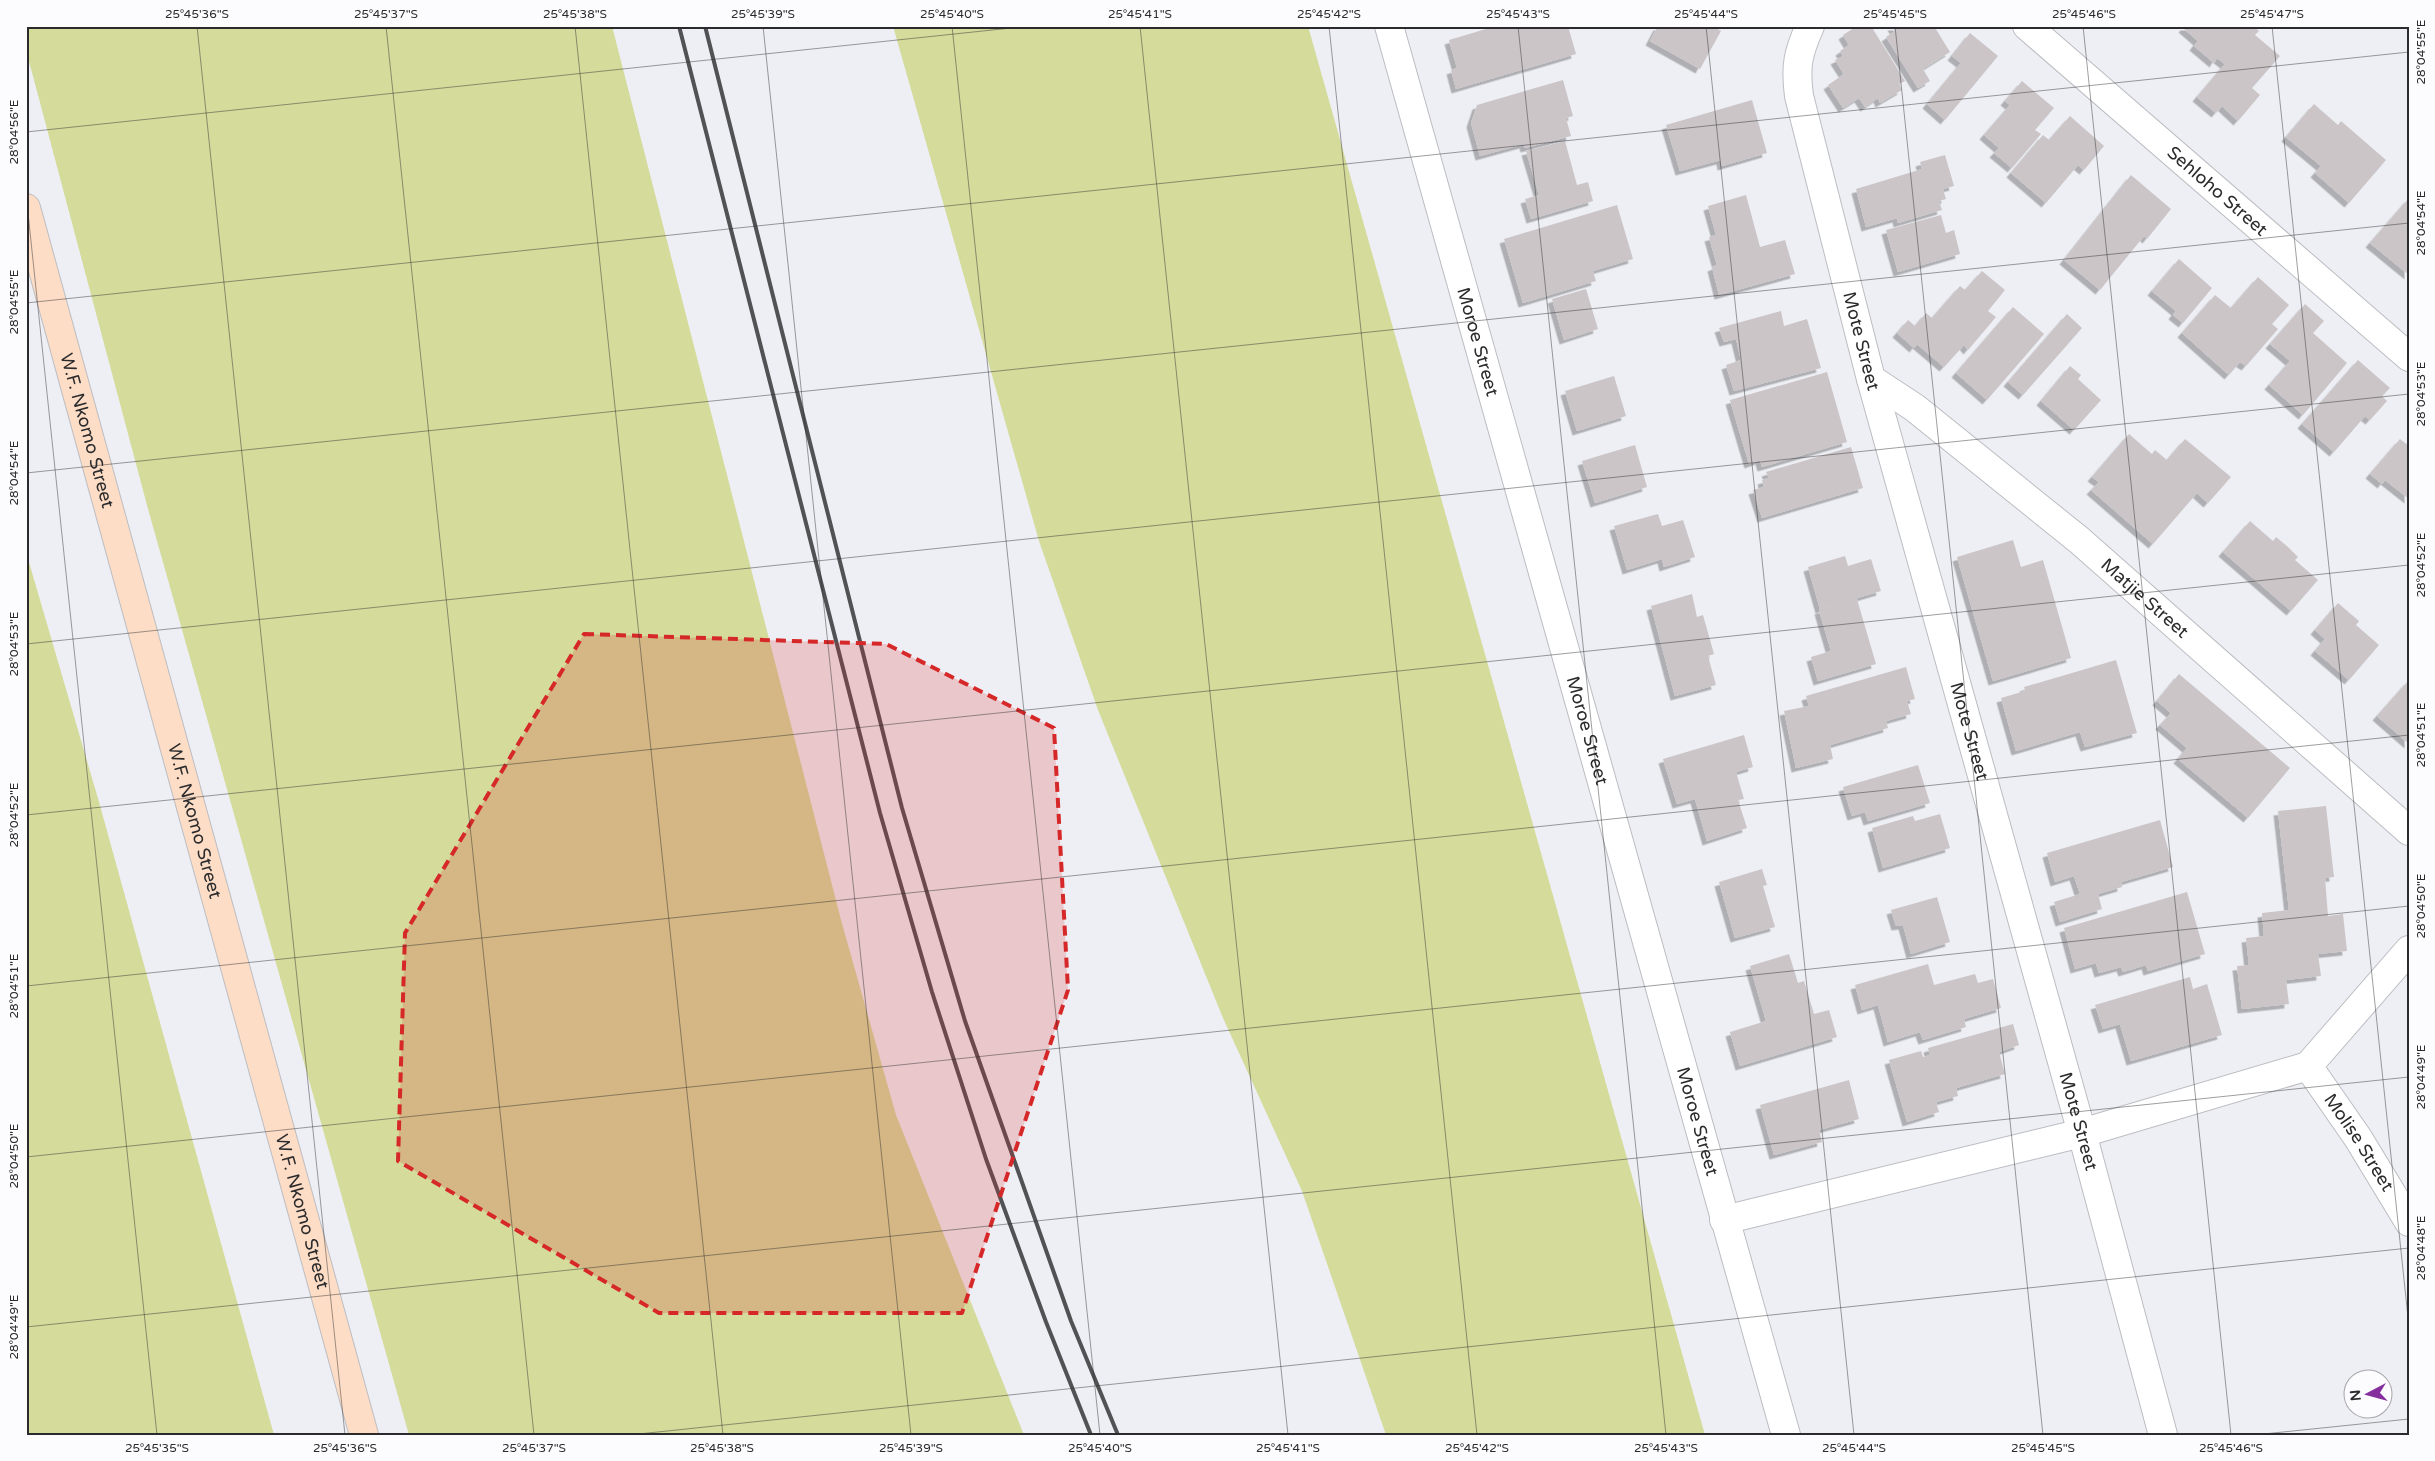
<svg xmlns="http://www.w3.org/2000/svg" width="2435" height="1461" font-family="'Varela Round',sans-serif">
	<defs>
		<filter id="shadow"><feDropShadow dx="-4.5" dy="4.5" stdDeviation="0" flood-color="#0004"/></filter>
	</defs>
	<rect width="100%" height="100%" fill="#eeeff4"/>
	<path fill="#d4db9b" d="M26,26h586l229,894 55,195 128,320h-615l-261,-926 -122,-459z
		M893,26h415l397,1409h-319l-84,-244 -79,-173 -125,-308 -59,-169z
		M26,552l73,250 175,633h-248z"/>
	<path fill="#cbc5c7" filter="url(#shadow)" d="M1485,26h83l8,28 -120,35 -5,-19 6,-2 -8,-28 37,-11z
		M1658,26h55l8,5 -21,38 -50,-28z
		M1857,26h14l34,55 -6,3 3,6 -22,13 -2,-5 -13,9 -6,-9 -16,10 -15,-23 16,-11 -9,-14 8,-4 -3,-5 9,-6 -6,-10z
		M1892,26h42l16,26 -27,17 7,12 -12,7 -32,-51 9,-6z
		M2185,26h68l6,5 -4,4 25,21 -28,32 8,7 -22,26 -16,-15 -6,7 -19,-16 28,-33 -8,-6 -3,5 -20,-17 4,-5 -15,-13z
		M1970,33l28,23 -53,64 -18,-16 34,-41 -9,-7z
		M1563,80l10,36 -7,2 5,18 -46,12 -1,-4 -44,12 -9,-33 6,-18z
		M2022,81l32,27 -19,22 6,4 -29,34 -18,-15 5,-5 -15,-13 26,-30 -5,-4z
		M1752,100l15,53 -45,13 -1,-6 -41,11 -14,-46z
		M2314,104l24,21 3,-4 45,39 -37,43 -34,-30 6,-7 -35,-29z
		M2070,116l34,30 -20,24 -6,-5 -32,38 -35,-30 32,-38 6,5z
		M1565,141l12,44 11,-3 5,19 -62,18 -6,-20 14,-4 -13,-44z
		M1945,155l9,31 -11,3 3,10 -7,2 3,9 -44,13 -1,-5 -31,9 -10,-38 66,-20 -2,-7z
		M2131,175l40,34 -24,30 -3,-3 -44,54 -36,-30z
		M1746,195l14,52 25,-7 10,34 -76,21 -7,-28 5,-2 -8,-28 7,-2 -8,-29z
		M2409,198v77l-39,-32z
		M1617,205l16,54 -40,12 3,10 -73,22 -19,-64z
		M1941,215l5,18 8,-3 6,24 -62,18 -12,-42z
		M2179,259l33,29 -29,35 -10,-8 3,-4 -24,-20z
		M1982,271l23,19 -17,21 8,6 -28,33 -4,-5 -20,22 -27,-23 -3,4 -17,-15 11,-13 7,6 11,-13 6,5 28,-32 5,4z
		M2258,277l31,28 -17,19 6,5 -32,37 -6,-4 -11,13 -47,-42 33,-38 16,13z
		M1586,289l12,40 -34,11 -12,-41z
		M2305,304l19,17 -11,12 34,30 -44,52 -34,-30 21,-24 -20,-17z
		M2013,307l31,27 -57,66 -31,-27z
		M1781,311l3,15 23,-7 14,49 -87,23 -8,-26 15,-5 -5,-21 -12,3 -5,-14z
		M2067,314l15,14 -59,67 -15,-13z
		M2358,360l32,28 -8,8 5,5 -17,19 -5,-4 -31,36 -32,-28z
		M2070,366l11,9 -3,4 23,21 -27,30 -33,-29z
		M1827,372l20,70 -85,25 -2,-7 -11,4 -19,-64z
		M1614,376l12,40 -49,15 -12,-40z
		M2129,434l23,20 3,-4 12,10 18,-21 46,38 -23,26 -11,-10 -44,51 -62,-54 8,-8 -7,-5z
		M2400,439l9,7v53l-24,-19 -3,4 -12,-10z
		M1635,445l12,42 -52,16 -13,-42z
		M1851,447l12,41 -101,30 -9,-28 11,-3 -2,-7 7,-2 -3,-6z
		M1658,514l4,12 21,-6 12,37 -31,10 -2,-8 -35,11 -13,-44z
		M2250,521l23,20 3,-4 12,10 10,10 -3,3 23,20 -27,31 -68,-59z
		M2013,540l8,27 22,-7 28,98 -78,23 -36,-124z
		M1845,556l3,10 23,-7 10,32 -61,18 -12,-42z
		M1692,594l5,23 6,-2 11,39 -6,2 8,29 -41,11 -24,-90z
		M1857,599l19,65 -58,17 -7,-24 20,-6 -12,-41z
		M2338,603l21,18 -3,4 23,20 -30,35 -34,-29 10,-12 -10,-9z
		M2116,660l21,73 -52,14 -5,-15 -64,19 -15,-53 24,-7 -1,-4z
		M1906,667l9,32 -8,2 4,13 -25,7 2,7 -58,17 3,14 -37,9 -12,-57 25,-5 -3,-10z
		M2179,674l111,94 -42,50 -70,-59 9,-11 -27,-23 11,-12 -14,-12z
		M2409,680v64l-32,-28z
		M1744,735l9,32 -17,5 8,27 -6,1 9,28 -40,13 -12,-42 -18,5 -14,-45z
		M1918,765l12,38 -62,18 -3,-9 -13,4 -9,-29z
		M2326,806l8,71 -9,1 3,38 15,-2 4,37 -29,3 3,22 -35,4 3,24 -47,5 -5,-43 12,-1 -3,-27 18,-2 -2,-23 27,-3 -11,-99z
		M1940,814l10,34 -67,20 -11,-40 41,-12 2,5z
		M2160,820l13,47 -52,15 1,5 -24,7 4,15 -42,13 -6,-20 26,-8 -6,-18 -19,6 -8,-29z
		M1762,869l5,16 -4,1 12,41 -40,11 -16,-56z
		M2187,892l18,62 -57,17 -2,-6 -23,7 -2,-5 -22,6 -3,-10 -21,6 -11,-41z
		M1937,897l13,45 -39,12 -8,-29 -7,1 -5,-16z
		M1789,954l9,29 6,-2 10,33 15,-4 8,27 -97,29 -10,-34 36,-11 -16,-55z
		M1928,964l6,21 41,-11 3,9 15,-4 8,29 -37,11 2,8 -43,13 -3,-8 -32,10 -10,-37 -16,5 -7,-25z
		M2190,977l3,12 14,-5 15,51 -91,26 -11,-37 -17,5 -8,-24z
		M2013,1024l6,21 -20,7 6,22 -49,14 2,8 -22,6 3,10 -32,10 -18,-62 32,-9 2,6 7,-2 -2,-7z
		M1849,1080l10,39 -40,11 3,12 -48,13 -14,-50z"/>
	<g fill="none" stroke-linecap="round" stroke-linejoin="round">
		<defs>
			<g id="minor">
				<path id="s1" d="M1810,26c-12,27 -15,40 -11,70l72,283 211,754 81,302"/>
				<path id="s2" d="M2027,26l382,331"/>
				<path id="s3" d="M1871,379l44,29 164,132 330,291"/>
				<path id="s4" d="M2308,1066l50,72 51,84"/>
				<path d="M1724,1220l358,-87 226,-67 101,-116"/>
			</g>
			<g id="tertiary">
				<path id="s5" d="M1389,26l397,1409"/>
			</g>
			<g id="secondary">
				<path id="s6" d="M26,208l338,1227"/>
			</g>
		</defs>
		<use href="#minor" stroke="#bcbdc2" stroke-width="30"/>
		<use href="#tertiary" stroke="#bcbdc2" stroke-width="30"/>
		<use href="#secondary" stroke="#bcbdc2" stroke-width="30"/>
		<use href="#minor" stroke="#fff" stroke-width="28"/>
		<use href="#tertiary" stroke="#fff" stroke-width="28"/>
		<use href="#secondary" stroke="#fdddc5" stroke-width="28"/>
		<path stroke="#525255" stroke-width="4" d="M679,26l201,787 52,179 54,167 60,163 45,113
			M705,26l197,782 63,213 106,300 47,114"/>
	</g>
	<path fill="#d62828" fill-opacity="0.2" stroke="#d62828" stroke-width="4" stroke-dasharray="10 6" stroke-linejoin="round" d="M584,634l302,10 168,84 14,262 -106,323h-303l-261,-152 7,-228z"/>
	<path fill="none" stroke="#2b2b2d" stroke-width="1" stroke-opacity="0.45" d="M197,26l148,1409M386,26l148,1409M575,26l148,1409M763,26l148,1409M952,26l148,1409M1140,26l148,1409M1329,26l148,1409M1518,26l148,1409M1706,26l148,1409M1895,26l148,1409M2083,26l148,1409M2272,26l137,1301M26,132l1004,-106M26,194l131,1241M26,303l2383,-251M26,473l2383,-250M26,644l2383,-250M26,815l2383,-250M26,986l2383,-251M26,1157l2383,-251M26,1327l2383,-250M629,1435l1780,-187M2254,1435l155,-16"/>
	<g text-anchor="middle" stroke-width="4.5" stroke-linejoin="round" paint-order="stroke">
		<g font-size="18" fill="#2b2b2d" stroke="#fcfcff">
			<text dy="6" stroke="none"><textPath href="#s2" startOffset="252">Sehloho Street</textPath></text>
			<text dy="6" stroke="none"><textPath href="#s5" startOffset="328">Moroe Street</textPath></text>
			<text dy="6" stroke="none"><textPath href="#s1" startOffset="325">Mote Street</textPath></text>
			<text dy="6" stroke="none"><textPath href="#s6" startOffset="231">W.F. Nkomo Street</textPath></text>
			<text dy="6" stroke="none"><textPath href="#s3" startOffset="351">Matjie Street</textPath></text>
			<text dy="6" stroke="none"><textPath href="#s5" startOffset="732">Moroe Street</textPath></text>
			<text dy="6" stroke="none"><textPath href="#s1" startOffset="730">Mote Street</textPath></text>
			<text dy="6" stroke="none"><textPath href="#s6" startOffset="636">W.F. Nkomo Street</textPath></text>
			<text dy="6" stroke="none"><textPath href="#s5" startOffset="1138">Moroe Street</textPath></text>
			<text dy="6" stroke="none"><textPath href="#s1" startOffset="1135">Mote Street</textPath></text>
			<text dy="6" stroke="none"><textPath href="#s4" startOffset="92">Molise Street</textPath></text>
			<text dy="6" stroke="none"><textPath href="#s6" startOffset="1041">W.F. Nkomo Street</textPath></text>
		</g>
	</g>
	<rect width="2435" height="1461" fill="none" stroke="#fcfcff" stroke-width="55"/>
	<g transform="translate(2368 1394) rotate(264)"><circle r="24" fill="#fcfcff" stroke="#a8a8ab"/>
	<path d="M0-4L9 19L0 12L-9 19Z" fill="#852f9d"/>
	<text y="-8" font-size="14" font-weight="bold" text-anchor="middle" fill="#2b2b2d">N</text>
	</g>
	<rect x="28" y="28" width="2380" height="1406" fill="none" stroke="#2b2b2d" stroke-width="2"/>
	<g font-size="12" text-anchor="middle" fill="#2b2b2d">
		<text x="197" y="18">25°45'36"S</text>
		<text x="386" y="18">25°45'37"S</text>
		<text x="575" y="18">25°45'38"S</text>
		<text x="763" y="18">25°45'39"S</text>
		<text x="952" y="18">25°45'40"S</text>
		<text x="1140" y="18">25°45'41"S</text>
		<text x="1329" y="18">25°45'42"S</text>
		<text x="1518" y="18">25°45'43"S</text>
		<text x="1706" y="18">25°45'44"S</text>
		<text x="1895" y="18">25°45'45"S</text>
		<text x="2084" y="18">25°45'46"S</text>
		<text x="2272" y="18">25°45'47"S</text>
		<text transform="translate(2421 52) rotate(-90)" y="4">28°04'55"E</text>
		<text transform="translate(14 132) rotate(-90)" y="4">28°04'56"E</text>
		<text transform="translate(2421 223) rotate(-90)" y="4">28°04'54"E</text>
		<text transform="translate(14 302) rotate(-90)" y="4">28°04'55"E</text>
		<text transform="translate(2421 394) rotate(-90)" y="4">28°04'53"E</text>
		<text transform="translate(14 473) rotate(-90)" y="4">28°04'54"E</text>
		<text transform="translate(2421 565) rotate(-90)" y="4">28°04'52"E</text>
		<text transform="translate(14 644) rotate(-90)" y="4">28°04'53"E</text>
		<text transform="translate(2421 735) rotate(-90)" y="4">28°04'51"E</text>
		<text transform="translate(14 815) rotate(-90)" y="4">28°04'52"E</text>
		<text transform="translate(2421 906) rotate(-90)" y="4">28°04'50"E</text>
		<text transform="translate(14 986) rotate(-90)" y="4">28°04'51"E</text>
		<text transform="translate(2421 1077) rotate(-90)" y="4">28°04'49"E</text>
		<text transform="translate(14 1156) rotate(-90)" y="4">28°04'50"E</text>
		<text transform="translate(2421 1248) rotate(-90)" y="4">28°04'48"E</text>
		<text transform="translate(14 1327) rotate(-90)" y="4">28°04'49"E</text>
		<text x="157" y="1452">25°45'35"S</text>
		<text x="345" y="1452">25°45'36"S</text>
		<text x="534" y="1452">25°45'37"S</text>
		<text x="722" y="1452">25°45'38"S</text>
		<text x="911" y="1452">25°45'39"S</text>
		<text x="1100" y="1452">25°45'40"S</text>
		<text x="1288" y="1452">25°45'41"S</text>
		<text x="1477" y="1452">25°45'42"S</text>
		<text x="1666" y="1452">25°45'43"S</text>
		<text x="1854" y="1452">25°45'44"S</text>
		<text x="2043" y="1452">25°45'45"S</text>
		<text x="2231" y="1452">25°45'46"S</text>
	</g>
</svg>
